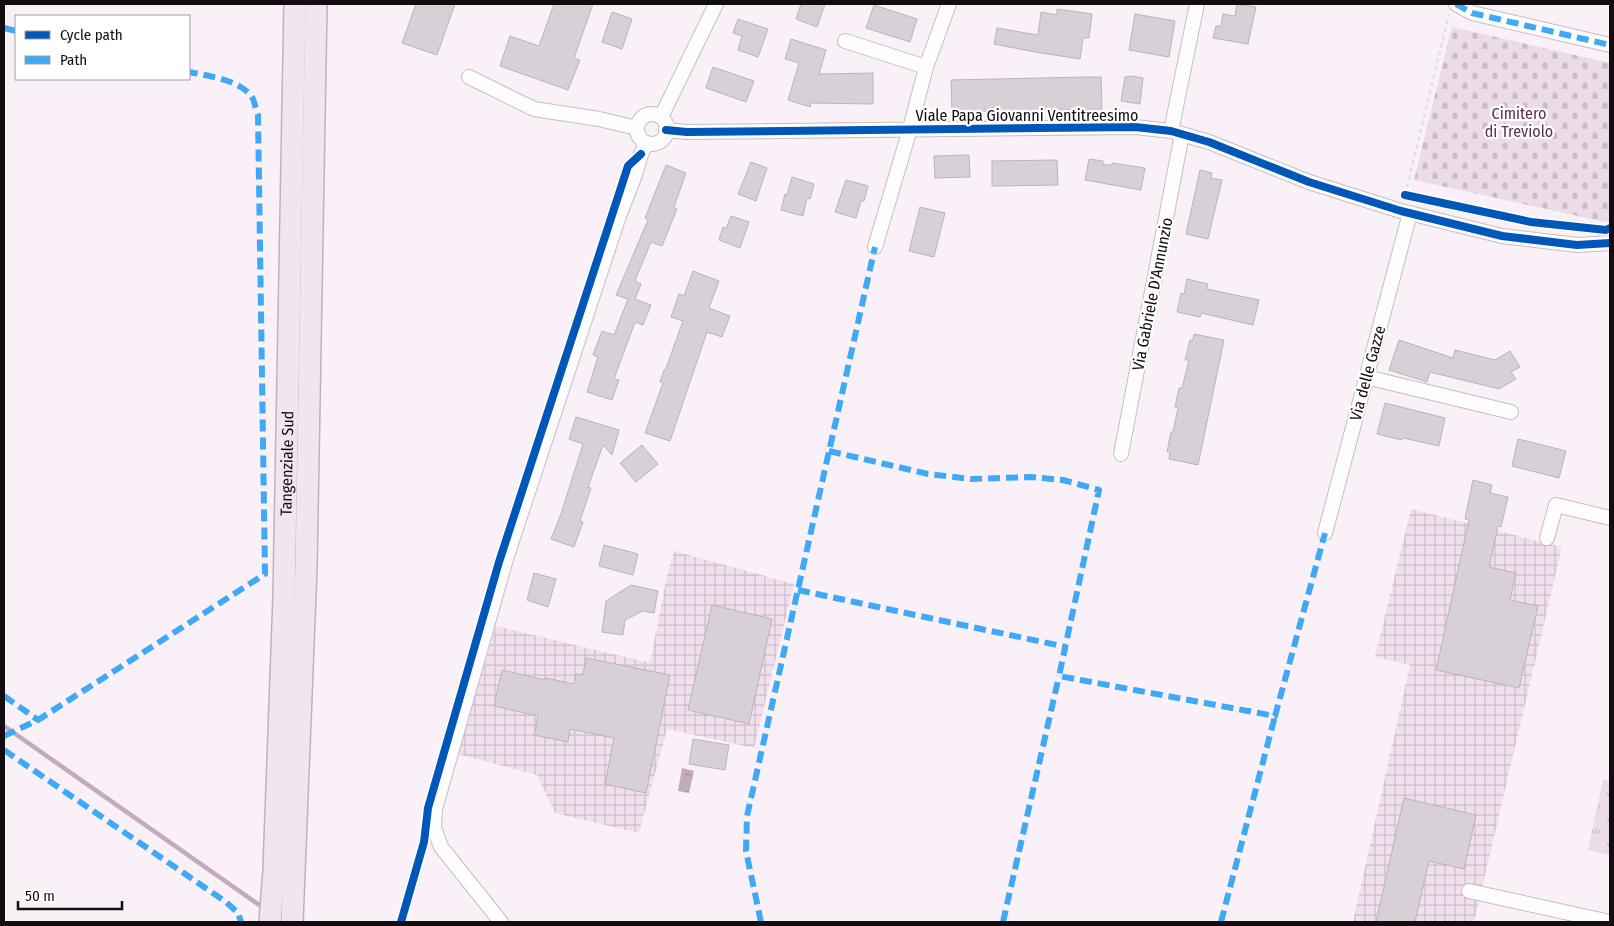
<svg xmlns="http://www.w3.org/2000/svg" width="1614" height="926" font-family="'Fira Sans Condensed',sans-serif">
	<defs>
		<pattern id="industrial-grid" width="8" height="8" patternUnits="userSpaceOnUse" patternTransform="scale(1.25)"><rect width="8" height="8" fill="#f0dfed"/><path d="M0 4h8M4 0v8" fill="none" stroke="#cdbeca"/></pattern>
		<pattern id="grass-tufts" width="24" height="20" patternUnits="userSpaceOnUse" patternTransform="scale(1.25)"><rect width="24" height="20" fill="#ebdce8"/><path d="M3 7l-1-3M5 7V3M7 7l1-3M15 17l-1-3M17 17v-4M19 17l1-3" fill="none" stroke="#c9bcc6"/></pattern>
		<pattern id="cemetery-stones" width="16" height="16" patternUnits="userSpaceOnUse" patternTransform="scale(1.25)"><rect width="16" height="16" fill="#ebdce8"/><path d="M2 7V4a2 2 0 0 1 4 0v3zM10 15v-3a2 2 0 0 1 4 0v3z" fill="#c9bcc6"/></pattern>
		<pattern id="water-ripples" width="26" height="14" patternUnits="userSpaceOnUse" patternTransform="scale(1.25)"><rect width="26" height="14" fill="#c3aabf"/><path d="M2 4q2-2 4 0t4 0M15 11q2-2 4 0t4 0" fill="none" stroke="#a791a3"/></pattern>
	</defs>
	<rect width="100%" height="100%" fill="#faf0f8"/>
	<path fill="url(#industrial-grid)" d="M1411,509l151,38 -88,375h-121l57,-257 -35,-8z
		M674,551l120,33 -40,164 -87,-19 -28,104 -84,-20 -18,-38 -79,-21 38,-128 154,37 17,-87z"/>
	<path fill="url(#grass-tufts)" d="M1603,779l7,2v74l-22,-5z"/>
	<path fill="url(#cemetery-stones)" d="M1452,27l158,36v160l-196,-43z"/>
	<path fill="url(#water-ripples)" d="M682,768l12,3 -5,22 -11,-2z"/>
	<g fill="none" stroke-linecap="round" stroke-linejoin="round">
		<path stroke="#c3aabf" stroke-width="4.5" d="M4,726l261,183"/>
	</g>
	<path fill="#d7d0d6" stroke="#bbb4b9" d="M416,4h39l-18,51 -35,-12z
		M554,4h39l-19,54 6,2 -12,30 -68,-24 10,-30 29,10z
		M801,4h24l-8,23 -21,-8z
		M1237,4l19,3 -8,37 -35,-6 3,-12h5l2,-12 12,2z
		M874,5l43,14 -7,23 -44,-14z
		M1057,9l35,5 -3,24h-6l-3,21 -45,-7 -41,-8 3,-16 41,7 3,-23 16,3z
		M612,12l20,7 -10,30 -20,-7z
		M1135,14l40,7 -6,36 -40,-7z
		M738,19l30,10 -10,28 -20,-7 4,-14 -9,-3z
		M791,39l35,11 -7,24 54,-1v31l-62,-1 -1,4 -22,-7 11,-37 -14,-4z
		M713,67l41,14 -8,21 -40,-14z
		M1132,76l11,2 -3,26 -19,-3 4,-24z
		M1086,77h15l1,32 -150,3 -1,-32z
		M969,155l1,22 -35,1 -1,-22z
		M1089,159l14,2v4h9v-2l33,5 -4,22 -56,-10z
		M1057,160l1,25 -66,1v-25z
		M751,162l16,6 -11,33 -18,-7z
		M666,165l20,8 -12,34 3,2 -15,37 -11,-4 -16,39 6,3 -6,15 16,6 -8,20 -8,-3 -21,57 5,1 -7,20 -25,-8 11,-35 -5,-2 9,-24 12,4 14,-36 -12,-4 32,-75 -3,-2z
		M1200,170l12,3 -1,5 11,2 -14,59 -22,-5z
		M792,177l22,7 -4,15 -3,-1 -4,18 -22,-6 4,-16 2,1z
		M846,180l22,6 -4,15h-3l-5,17 -21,-6z
		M920,207l25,6 -11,44 -25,-6z
		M731,216l18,6 -9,26 -21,-8 4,-13 3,2z
		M693,271l26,10 -10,27 21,8 -8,21 -15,-5 -37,109 -25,-8 18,-50 -3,-1 4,-12 1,1 18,-50 -12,-4 8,-23 5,2z
		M1187,279l21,5 -1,5 52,11 -6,25 -52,-12 -1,4 -23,-5 4,-19 3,1z
		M1194,334l30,6 -26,125 -29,-6 1,-7h-3l4,-20h2l5,-24 -3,-1 4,-19h3l7,-28h-4l5,-20h3z
		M1399,340l54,18 2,-8 40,10 15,-9 10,16 -9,5 5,7 -17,10 -69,-17 -3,10 -38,-12z
		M1385,403l60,15 -6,28 -36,-8 -1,2 -25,-6z
		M576,417l43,13 -7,25 -9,-10 -15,42 3,1 -11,33 3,1 -9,25 -23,-8 10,-25 22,-70 -14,-5z
		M1518,439l48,12 -7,27 -47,-12z
		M642,445l16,19 -22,18 -16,-19z
		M1473,480l19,5 -2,8 18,4 -7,30 -3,-1 -9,41 27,6 -6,27 28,6 -19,82 -83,-18 33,-150 -4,-1z
		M604,545l34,9 -5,21 -34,-9z
		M534,573l22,6 -8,28 -21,-7z
		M631,585l27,6 -4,22 -11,-2 -18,9 -2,15 -21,-3 4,-31z
		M712,605l60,14 -23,105 -61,-14z
		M586,658l84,17 -24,118 -41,-9 9,-46 -44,-9 -2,13 -34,-7 4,-19 -44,-10 8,-36 43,10 1,-2 28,6 2,-10 7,1z
		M693,739l36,6 -4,25 -36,-6z
		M1404,798l72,17 -12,54 -35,-8 -14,61h-39z"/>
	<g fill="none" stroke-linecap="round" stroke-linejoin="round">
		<defs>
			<path id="minor" d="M1456,4l16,9 138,32
				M845,41l81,26
				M469,77l65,32 65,10 38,9
				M637 129a15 15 0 1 1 30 0a15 15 0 1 1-30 0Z
				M661,117l55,-113
				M666,130l21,2 448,-5 36,4 38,11 100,40 92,29 101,25 75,9 33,-2
				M1171,131l26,-127
				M875,247l35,-118 16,-62 23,-63
				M1366,377l145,35
				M1121,454l61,-320
				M1325,533l85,-320
				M1547,538l9,-33 54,13
				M1469,891l141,31
				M501,922l-60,-75 -7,-19 1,-19 71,-250 113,-343 16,-41 6,-21 6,-11"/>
			<g id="highway">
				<path id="s1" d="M270,922l4,-51 10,-274 11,-593"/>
				<path d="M292,922l14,-355 10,-563"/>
			</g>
		</defs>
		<use href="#minor" stroke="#c6bec4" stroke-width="16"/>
		<use href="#highway" stroke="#c1b1bf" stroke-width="24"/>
		<path stroke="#e2e0e2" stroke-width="2.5" stroke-dasharray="4 4" stroke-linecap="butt" d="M1405,195l44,-181"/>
		<use href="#minor" stroke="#fefdfe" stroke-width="14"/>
		<use href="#highway" stroke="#f2e5f0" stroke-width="21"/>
		<path stroke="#3fa9f5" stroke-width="6" stroke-dasharray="12 6" stroke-linecap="butt" d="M1456,4l16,9 138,32
			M4,28l12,3
			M829,451l99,23 43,5 59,-2 33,3 36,10 -40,186 216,40 50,-183
			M798,590l268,57
			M4,696l34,24
			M4,736l34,-16 227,-146 -7,-459c-2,-5 -3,-11 -5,-16 -10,-19 -45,-23 -64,-27
			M4,750l222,152 12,11 3,9
			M761,922l-15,-71 1,-35 128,-569
			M1003,922l56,-246
			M1221,922l54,-206"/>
		<defs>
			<path id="cycleway" d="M666,130l21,2 448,-5 36,4 38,11 100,40 92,29 101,25 75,9 33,-2
				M1405,195l126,27 75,8 4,-2
				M401,922l23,-80 4,-34 71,-246 129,-396 13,-12"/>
		</defs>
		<use href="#cycleway" stroke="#fff" stroke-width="11"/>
		<use href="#cycleway" stroke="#0057b8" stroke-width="8"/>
	</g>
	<g text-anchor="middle" stroke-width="4.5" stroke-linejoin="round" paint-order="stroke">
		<g font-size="16" fill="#5b3055" stroke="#fff">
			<text x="1519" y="119">Cimitero<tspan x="1519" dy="18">di Treviolo</tspan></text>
		</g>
		<g font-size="16" fill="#130d12" stroke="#fff">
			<text x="1027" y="121">Viale Papa Giovanni Ventitreesimo</text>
			<text transform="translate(1152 294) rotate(-79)" y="6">Via Gabriele D'Annunzio</text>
			<text transform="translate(1367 373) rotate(-75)" y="6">Via delle Gazze</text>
			<text dy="6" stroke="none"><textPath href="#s1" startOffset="459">Tangenziale Sud</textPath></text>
		</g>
	</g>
	<rect width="1614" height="926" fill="none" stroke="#130d12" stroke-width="10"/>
	<rect x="15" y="15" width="175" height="65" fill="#ffffff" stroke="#a19ea0"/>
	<rect x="25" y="31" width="25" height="8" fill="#0057b8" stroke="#a19ea0"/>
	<text x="60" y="40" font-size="15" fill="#130d12">Cycle path</text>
	<rect x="25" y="56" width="25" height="8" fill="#3fa9f5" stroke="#a19ea0"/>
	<text x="60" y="65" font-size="15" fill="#130d12">Path</text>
	<path d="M18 901v8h104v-8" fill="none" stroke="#130d12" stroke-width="2.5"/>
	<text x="25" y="901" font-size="15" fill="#130d12" stroke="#ffffff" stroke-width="4" paint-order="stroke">50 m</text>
</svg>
